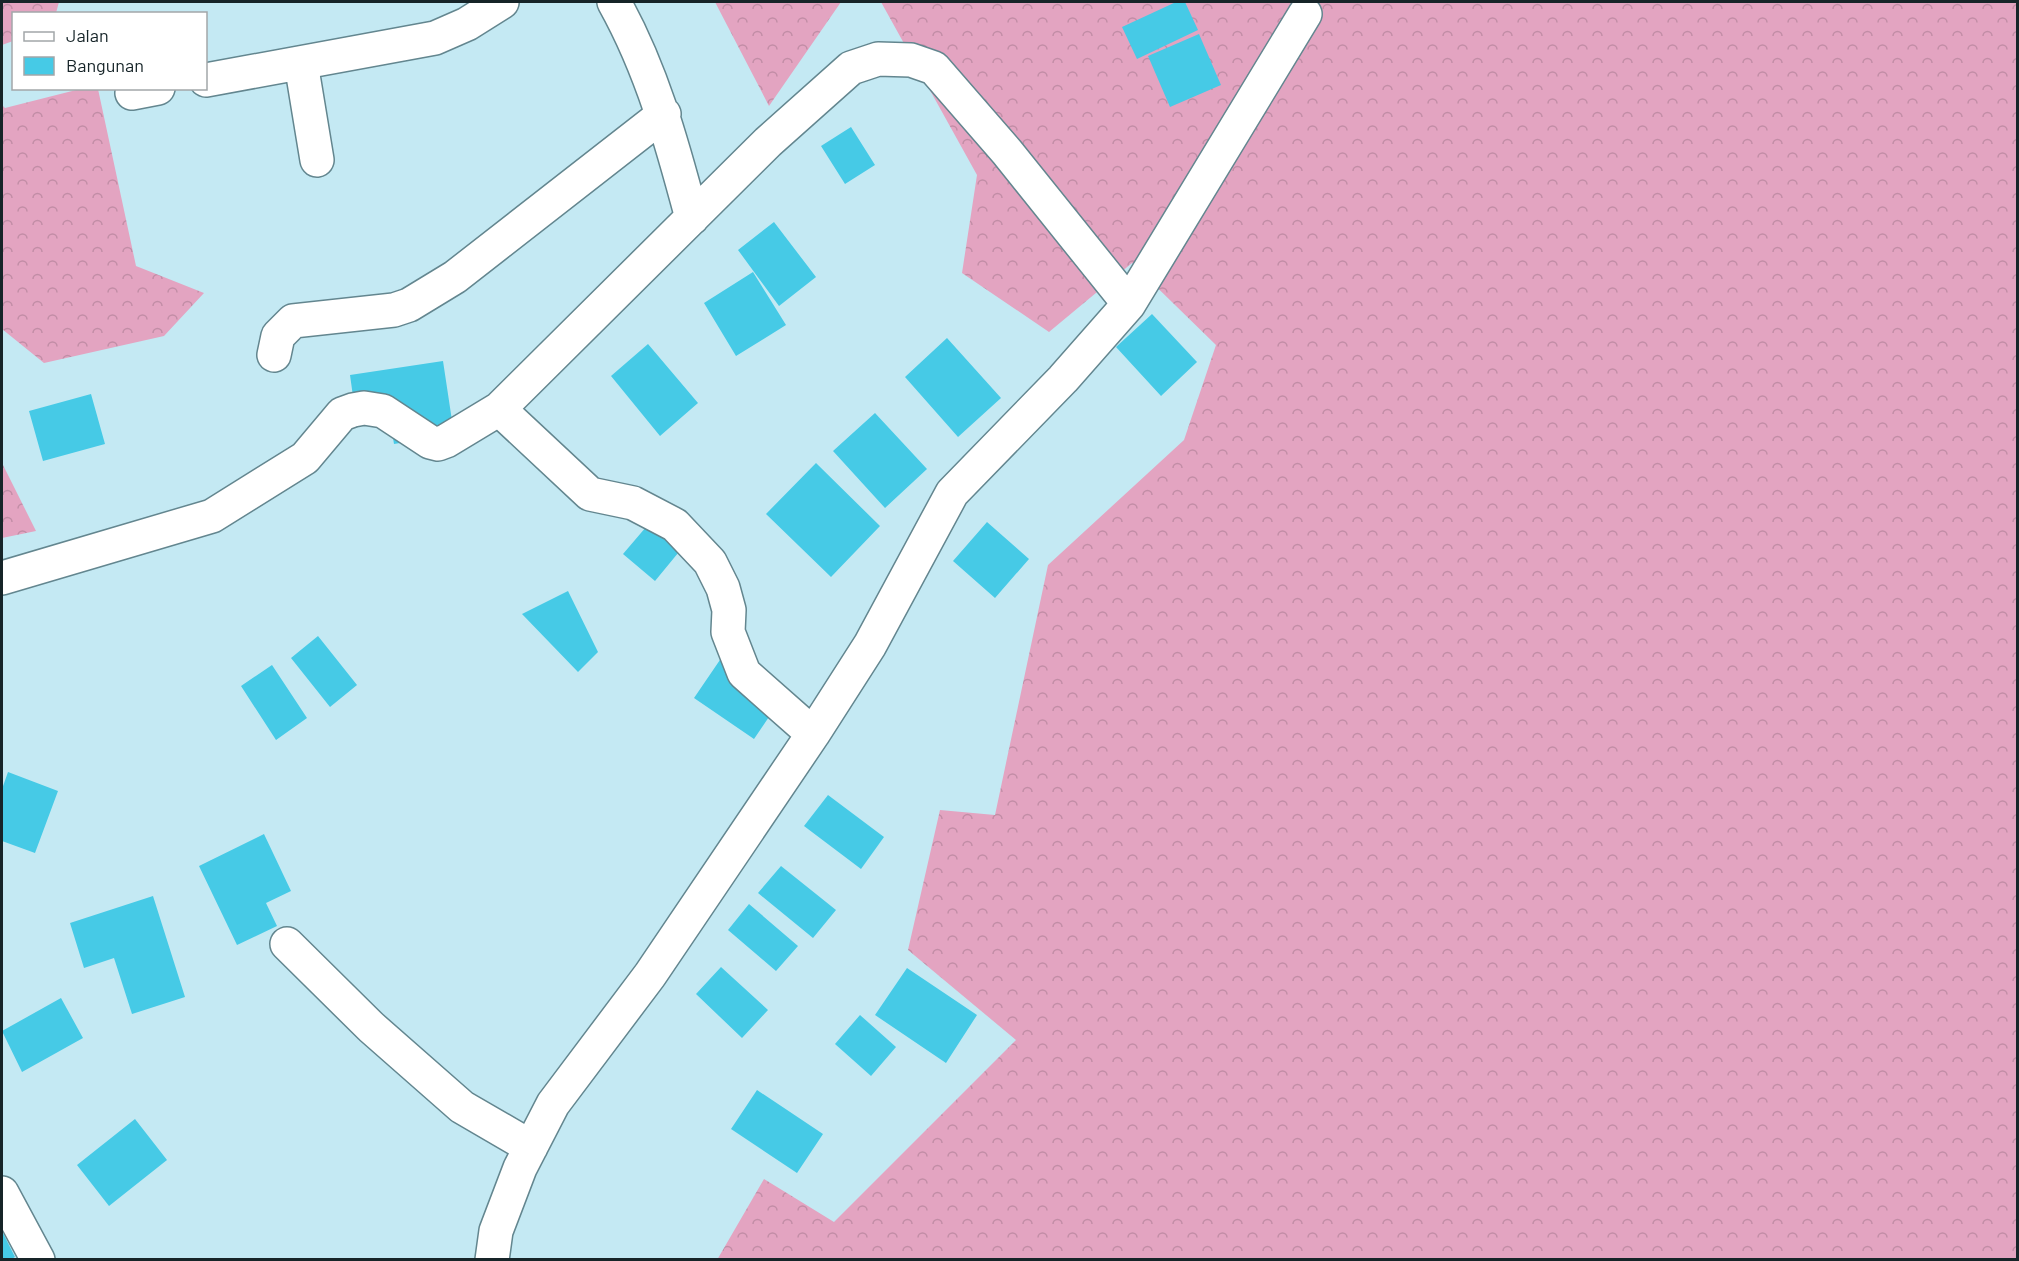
<svg xmlns="http://www.w3.org/2000/svg" width="2019" height="1261" font-family="Barlow,sans-serif">
	<defs>
		<pattern id="forest-crowns" width="20" height="18" patternUnits="userSpaceOnUse" patternTransform="scale(1.5)"><rect width="20" height="18" fill="#e3a4c1"/><path d="M2 6a3 3 0 1 1 6 0M12 15a3 3 0 1 1 6 0" fill="none" stroke="#c28da6"/></pattern>
	</defs>
	<rect width="100%" height="100%" fill="#c4e9f3"/>
	<path fill="url(#forest-crowns)" d="M2,2h57l-3,11 -42,1 -1,27 -11,4z
		M715,2h126l-72,104z
		M881,2h1136v1257l-1300,1 47,-81 70,43 182,-182 -108,-90 32,-140 55,5 53,-250 136,-125 32,-95 -84,-82 -83,69 -87,-59 15,-98z
		M80,89h18l38,177 68,27 -40,43 -120,27 -42,-34v-224l3,3z
		M2,463l34,68 -34,7z"/>
	<path fill="#46cae6" d="M1176,2h9l13,28 -61,29 -15,-32z
		M1199,34l22,51 -51,22 -22,-51z
		M851,127l24,38 -30,19 -24,-38z
		M774,222l42,55 -37,29 -41,-56z
		M753,272l33,53 -50,31 -32,-53z
		M1152,314l45,48 -36,34 -45,-49z
		M947,338l54,60 -43,39 -53,-60z
		M648,344l50,59 -38,33 -49,-60z
		M443,361l11,73 -60,10 -4,-24 -33,5 -7,-50z
		M91,394l14,50 -62,17 -14,-50z
		M875,413l52,56 -42,39 -52,-57z
		M816,463l64,63 -49,51 -65,-63z
		M652,520l31,27 -28,34 -32,-27z
		M987,522l42,37 -34,39 -42,-37z
		M568,591l30,61 -20,20 -56,-58z
		M318,636l39,49 -27,22 -39,-49z
		M724,654l59,42 -29,43 -60,-41z
		M272,665l35,53 -31,22 -35,-54z
		M8,772l50,19 -23,62 -33,-12v-52z
		M828,795l56,42 -23,32 -57,-43z
		M264,834l27,57 -25,12 11,23 -40,19 -38,-79z
		M781,866l55,44 -23,28 -55,-45z
		M153,896l32,101 -53,17 -18,-56 -30,10 -14,-45z
		M749,904l49,42 -22,25 -48,-41z
		M721,967l47,43 -26,28 -46,-44z
		M907,968l70,47 -31,48 -71,-48z
		M61,998l22,40 -61,34 -20,-41z
		M860,1015l36,32 -25,29 -36,-32z
		M757,1090l66,44 -26,39 -66,-44z
		M135,1119l32,41 -58,46 -32,-41z
		M2,1231l13,26 -5,3h-8z"/>
	<g fill="none" stroke-linecap="round" stroke-linejoin="round">
		<defs>
			<path id="minor" d="M614,2c38,68 58,141 78,216
				M301,63l16,97
				M206,80l229,-42 32,-14 35,-22
				M132,93l26,-5
				M274,355l4,-19 15,-15 101,-11 15,-5 46,-28 209,-163
				M499,409l91,85 43,9 42,22 35,37 13,26 6,22 -1,22 16,41 69,61
				M2,578l210,-62 93,-58 37,-44 11,-4 11,-2 19,3 47,31 8,2 8,-3 53,-32 269,-267 83,-74 27,-9 33,1 23,8 73,84 122,152
				M287,944l84,83 91,80 69,40
				M492,1260l4,-29 24,-63 33,-64 97,-129 163,-241 57,-89 82,-152 111,-114 66,-75 176,-290"/>
			<path id="tertiary" d="M2,1193l36,67"/>
		</defs>
		<use href="#minor" stroke="#63868f" stroke-width="36"/>
		<use href="#tertiary" stroke="#63868f" stroke-width="36"/>
		<use href="#minor" stroke="#fff" stroke-width="33"/>
		<use href="#tertiary" stroke="#fff" stroke-width="33"/>
	</g>
	<rect width="2019" height="1261" fill="none" stroke="#162428" stroke-width="6"/>
	<rect x="12" y="12" width="195" height="78" fill="#ffffff" stroke="#a2a7a9" stroke-width="1.5"/>
	<rect x="24" y="32" width="30" height="9" fill="#ffffff" stroke="#a2a7a9" stroke-width="1.5"/>
	<text x="66" y="42" font-size="18" fill="#162428">Jalan</text>
	<rect x="24" y="57" width="30" height="18" fill="#46cae6" stroke="#a2a7a9" stroke-width="1.5"/>
	<text x="66" y="72" font-size="18" fill="#162428">Bangunan</text>
</svg>
